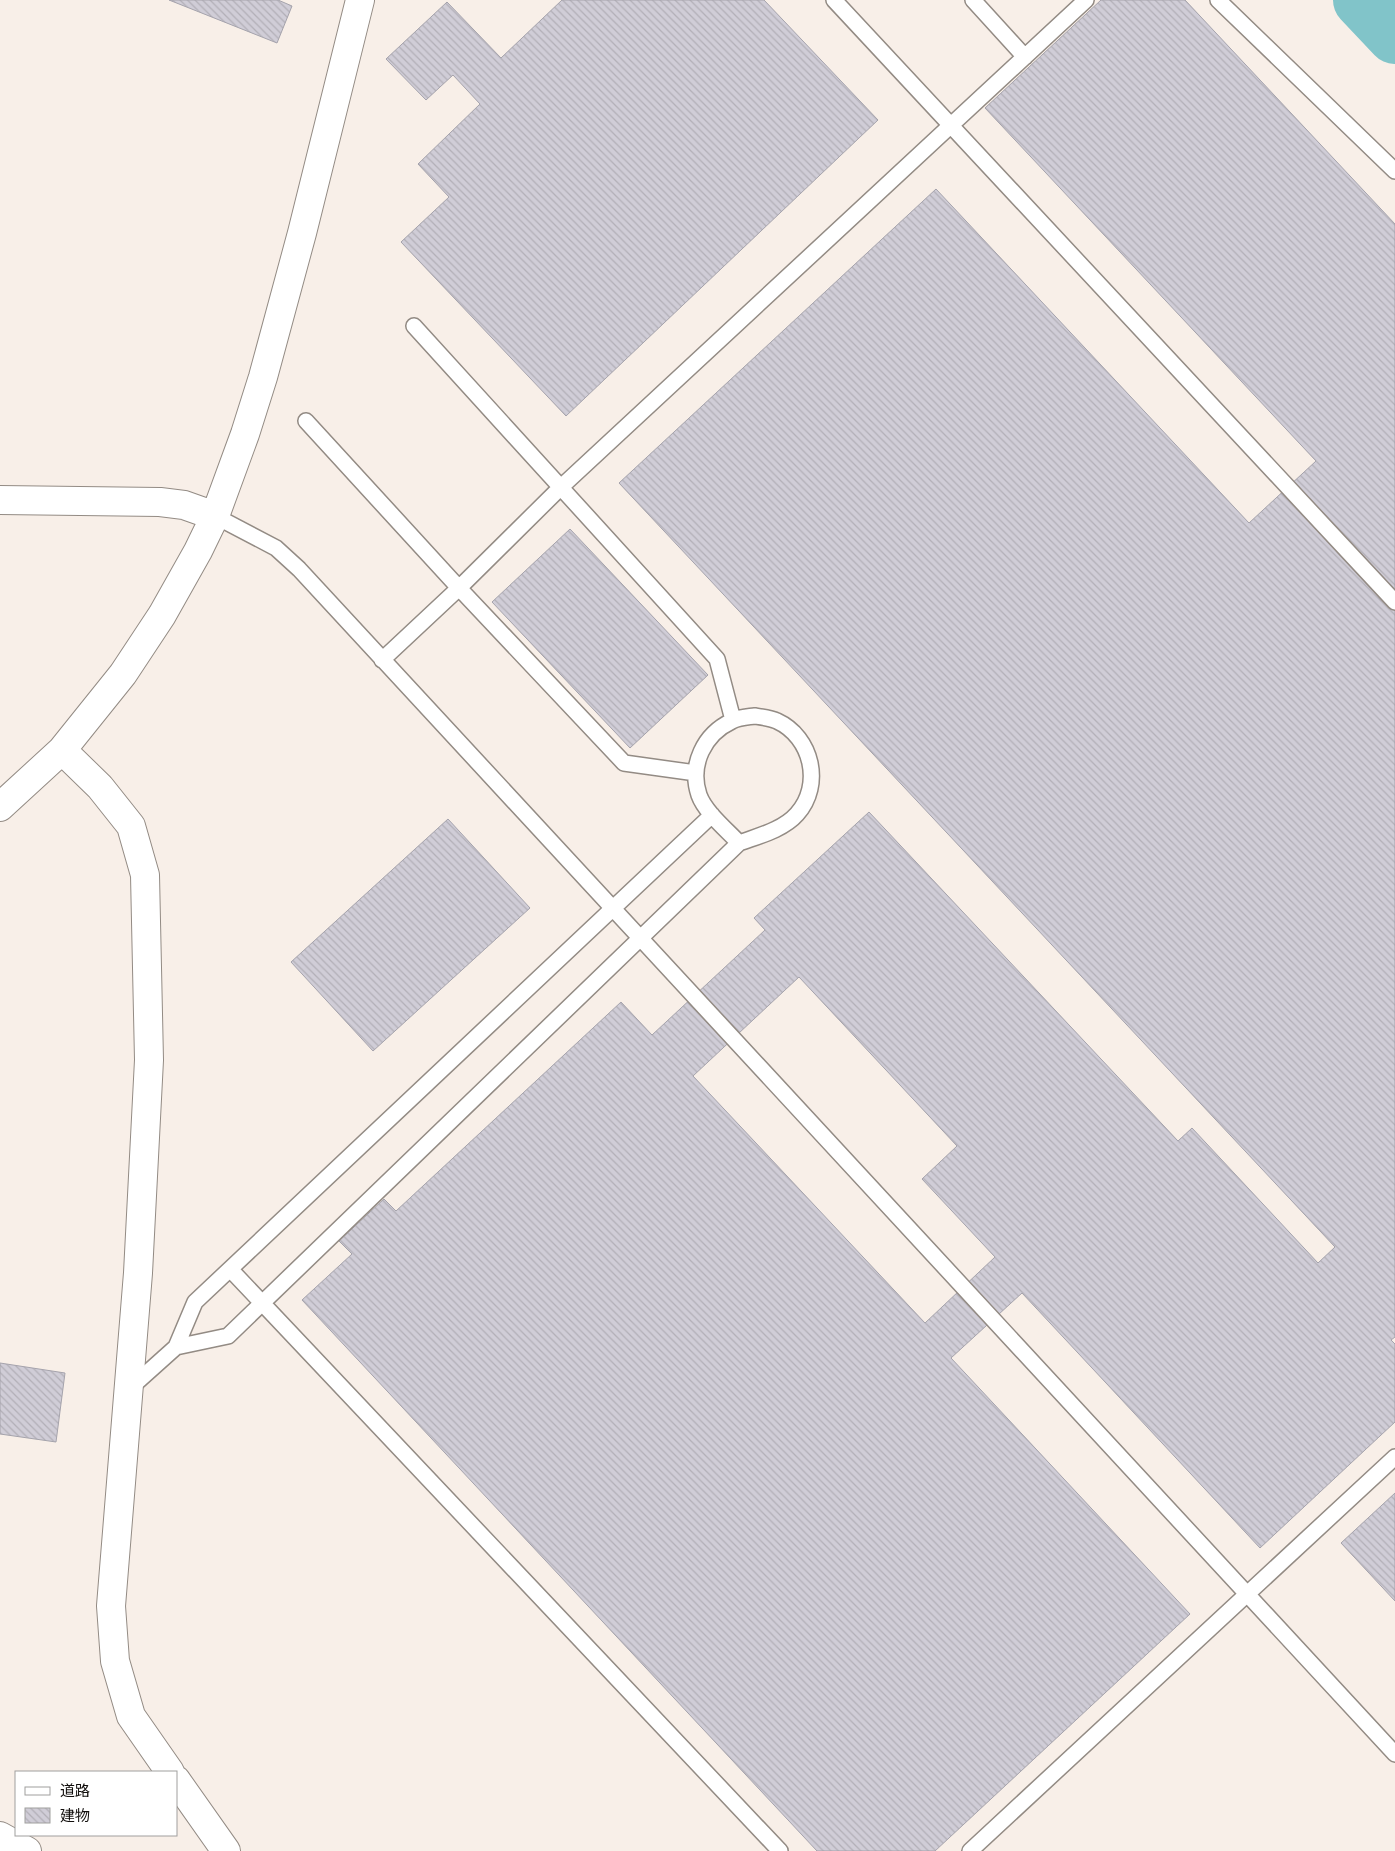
<svg xmlns="http://www.w3.org/2000/svg" width="1395" height="1851" font-family="Raleway,'Noto Sans JP',sans-serif">
	<defs>
		<pattern id="building-back-hatch" width="6" height="6" patternUnits="userSpaceOnUse" patternTransform="scale(1.25)"><rect width="6" height="6" fill="#d0cdd7"/><path d="M-1 5l2 2M0 0l6 6M5-1l2 2" fill="none" stroke="#b2afb7"/></pattern>
	</defs>
	<rect width="100%" height="100%" fill="#f8efe8"/>
	<g fill="none" stroke-linecap="round" stroke-linejoin="round">
		<path stroke="#81c4c9" stroke-width="56" d="M1361,0l34,36"/>
	</g>
	<path fill="url(#building-back-hatch)" stroke="#a5a3ac" fill-rule="evenodd" d="M169,0h109l14,6 -15,37z
		M562,0h202l114,120 -312,296 -165,-174 48,-45 -31,-33 62,-60 -27,-29 -27,25 -40,-41 61,-57 54,56z
		M1101,0h84l210,224v1113l-4,3 4,4v78l-135,126 -238,-255 -71,65 239,256 -255,237h-118l-515,-551 50,-46 -13,-13 45,-42 12,12 225,-209 31,33 113,-105 -11,-12 115,-106 309,329 14,-13 126,135 17,-16 -716,-764 317,-294 313,334 67,-62 -331,-353zM799,977l158,169 -35,33 73,78 -70,66 -232,-247z
		M570,529l138,146 -78,73 -138,-146z
		M448,819l82,89 -157,143 -82,-89z
		M0,1363l65,10 -9,69 -56,-8z
		M1395,1493v108l-54,-58z"/>
	<g fill="none" stroke-linecap="round" stroke-linejoin="round">
		<defs>
			<path id="lane" d="M834,0l561,602
				M973,0l52,57
				M1218,0l177,171
				M414,326l303,333 16,61
				M306,421l153,167 165,175 72,10
				M215,516l61,32 23,21 1096,1185
				M382,660l77,-72 101,-100 526,-488
				M755,716c7,1 16,2 22,5 35,16 46,64 20,93 -14,16 -39,22 -58,29 -12,-13 -34,-31 -40,-48 -10,-30 5,-61 33,-74 7,-4 16,-4 23,-5z
				M230,1269l550,582
				M176,1347l52,-11 511,-493
				M128,1390l48,-43 19,-45 517,-487
				M970,1851l425,-394"/>
			<path id="street" d="M0,1836l27,15"/>
			<path id="secondary" d="M0,500l160,2 24,3 31,11
				M62,750l38,37 31,39 14,49 4,185 -11,213 -27,333 4,55 16,55 39,56
				M0,807l62,-57 61,-76 39,-59 36,-64 17,-35 30,-82 18,-57 39,-144 58,-233
				M176,1780l50,71"/>
		</defs>
		<use href="#lane" stroke="#938b84" stroke-width="18"/>
		<use href="#street" stroke="#938b84" stroke-width="30"/>
		<use href="#secondary" stroke="#938b84" stroke-width="30"/>
		<use href="#lane" stroke="#fff" stroke-width="15"/>
		<use href="#street" stroke="#fff" stroke-width="28"/>
		<use href="#secondary" stroke="#fff" stroke-width="28"/>
	</g>
	<rect x="15" y="1771" width="162" height="65" fill="#ffffff" stroke="#a09f9e"/>
	<rect x="25" y="1787" width="25" height="8" fill="#ffffff" stroke="#a09f9e"/>
	<text x="60" y="1796" font-size="15" fill="#110e0c">道路</text>
	<rect x="25" y="1808" width="25" height="15" fill="url(#building-back-hatch)" stroke="#a09f9e"/>
	<text x="60" y="1821" font-size="15" fill="#110e0c">建物</text>
</svg>
